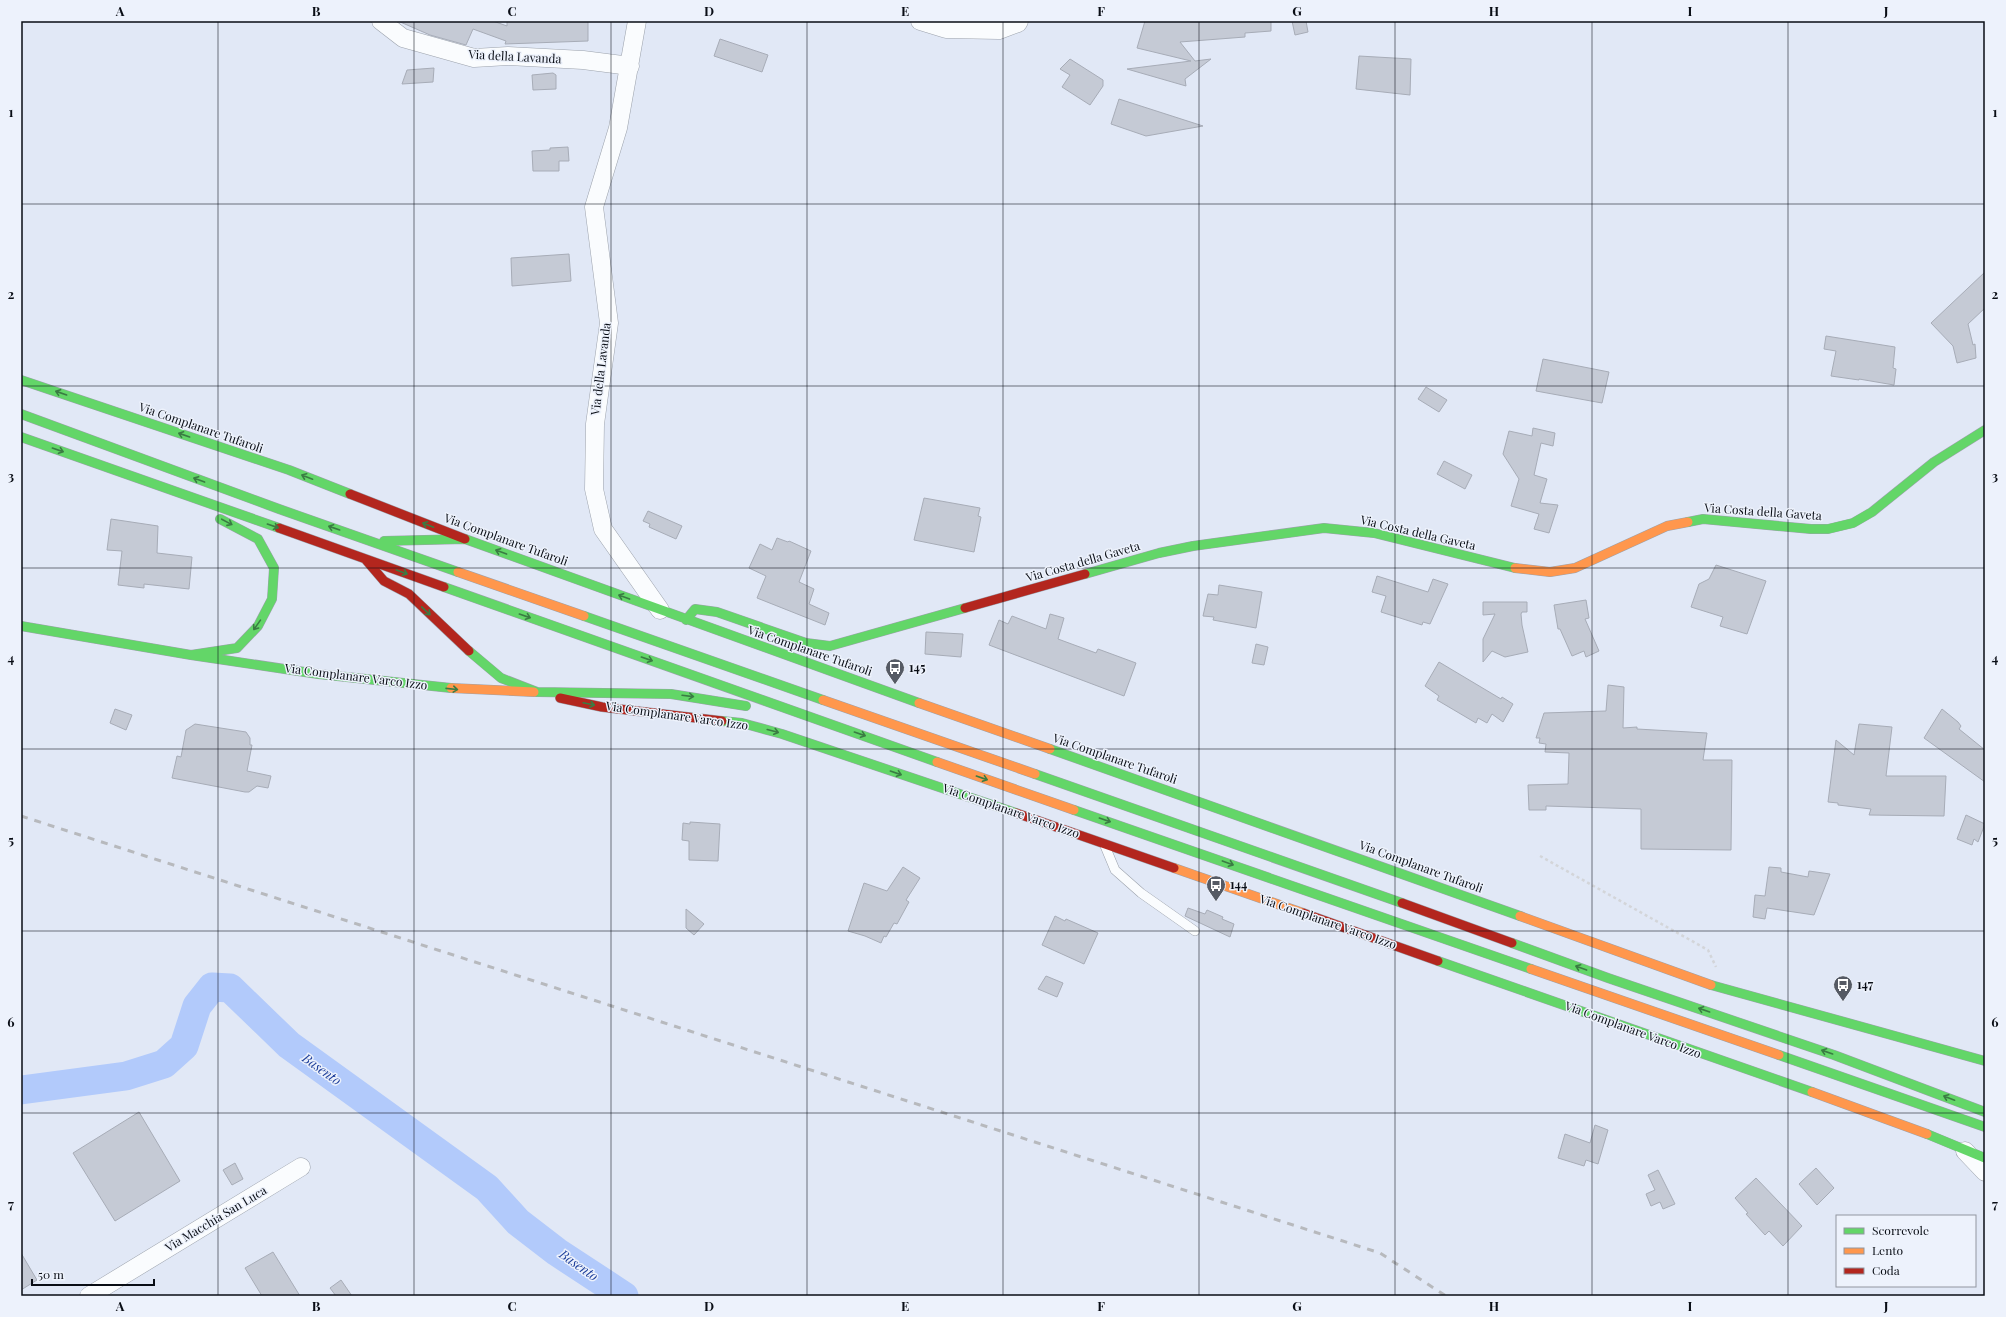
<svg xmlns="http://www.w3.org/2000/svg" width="2006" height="1317" font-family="'Playfair Display',serif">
	<rect width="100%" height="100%" fill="#e1e8f6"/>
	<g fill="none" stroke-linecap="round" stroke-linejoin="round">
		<path stroke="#b2cafb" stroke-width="29" d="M21,1090l105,-14 38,-12 20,-18 13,-40 15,-19 18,1 59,57 198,143 31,34 39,30 67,44"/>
	</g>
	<path fill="#c5cad5" stroke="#a7acb7" d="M398,21h95l14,5v-5h81v20l-83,3 1,-3 -33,-12 -7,16 -36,-10z
		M1145,21h126v10l-26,2v4l-65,5 15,19 16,-2 -26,20 1,7 -59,-17 64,-8 -54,-13z
		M1292,21h14l2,11 -13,3z
		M720,39l48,16 -6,17 -48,-16z
		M1359,56l52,3 -1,36 -54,-6z
		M1070,59l33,21v6l-13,19 -28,-18 8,-12 -10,-6z
		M434,68l-1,14 -31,2 5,-14z
		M553,73l3,2v14l-23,1 -1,-15z
		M1119,99l84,27 -57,10 -35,-12z
		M568,147l1,14h-10v10h-26l-1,-20 18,-1v-2z
		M569,254l2,27 -59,5 -1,-28z
		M1985,272v36l-17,16 5,21 2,-1 1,14 -19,5 -4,-17 -22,-23z
		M1826,336l69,11 -2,21 3,1 -2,16 -35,-6v1l-28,-4 5,-25 -12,-2z
		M1543,359l66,13 -7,31 -66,-12z
		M1426,387l21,13 -8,12 -21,-13z
		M1533,428l22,5 -2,13 -12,-3 -7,32 13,4 -7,24 18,2 -9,28 -15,-4 5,-15 -28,-8 8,-27 -16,-25 6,-23 23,5z
		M1444,461l28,14 -7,14 -28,-15z
		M924,498l56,10 -2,8 3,1 -7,35 -60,-12z
		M648,511l34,15 -6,13 -27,-12 1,-3 -7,-3z
		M111,519l47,7 -1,27 35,4 -3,32 -45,-5v4l-26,-3 4,-34 -15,-1z
		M777,538l11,4 1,-1 22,10 -12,31 15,7 -5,15 20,9 -4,12 -68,-27 9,-22 -17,-8 11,-24 12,6z
		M1716,565l50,16 -19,53 -27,-8 3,-9 -32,-10 8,-23 10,-5z
		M1377,576l51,16 5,-13 15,5 -18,40 -7,-2 -1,3 -41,-13 5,-16 -14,-4z
		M1219,585l43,7 -6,36 -43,-8 1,-3 -11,-1 5,-22 10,1z
		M1586,600l3,18 -4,1 14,32 -13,6 -2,-6 -12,5 -12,-27h-2l-4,-24z
		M1483,602h44v10h-5l-1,2 1,11 6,27 -23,5 -13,-6 -9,11v-23l12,-25 -12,1z
		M1050,614l14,4 -6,21 38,14 2,-4 38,14 -12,33 -135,-51 10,-25 9,4 4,-8 34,13z
		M926,632l37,2 -2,23 -36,-3z
		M1256,644l12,3 -4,18 -12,-2z
		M1439,662l62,37 1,-2 11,7 -10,18 -11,-8 -5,9 -9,-5 -2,5 -39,-23 2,-4 -14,-10z
		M1608,685l16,2 -1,41 14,-1v2l70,4 -4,27h29l-1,90 -90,-1v-40l-95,-3v4h-17l-1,-25 40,-1 1,-31 -24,-1 1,-8 -7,-1 1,-5h-4l8,-25 62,-2z
		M115,709l17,6 -6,15 -16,-7z
		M1942,709l16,13 3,4 -2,3 26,21v32l-61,-44z
		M195,724l51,8 4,6v7h2l-5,26 24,5 -3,12 -11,-2 -8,6h-4l-73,-14 5,-22 4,1 5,-27z
		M1859,724l33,3 -6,49h60l-2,40 -75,-1 2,-6 -33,-4v-2l-10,-1 8,-62 18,15z
		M1966,815l19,9 -7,18 -4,-3 -2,6 -15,-6z
		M690,822l30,2 -2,37 -29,-1v-19l-7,-1 1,-17 7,1z
		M903,867l17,11 -14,22 3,2 -12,22 -3,-1 -8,14 -2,-1 -3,7 -16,-7 -17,-5 16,-48 23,8z
		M1769,867l12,1v4l27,5 1,-6 21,3 -16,41 -47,-7 -2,11 -12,-2 2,-22 10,1z
		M1188,908l17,6 2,-4 16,7 -1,2 12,5 -4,13 -45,-21z
		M686,909l18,15 -10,11 -8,-7z
		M1055,916l10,5 1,-2 32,14 -14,31 -42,-19z
		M1046,976l17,7 -6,14 -19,-8z
		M139,1112l41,69 -65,40 -42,-68z
		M1595,1125l13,5 -10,34 -12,-4 -2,6 -26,-8 7,-24 25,9z
		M235,1163l8,16 -11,6 -9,-15z
		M1816,1168l18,20 -17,17 -18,-21z
		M1658,1170l17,34 -12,5 -3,-7 -9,4 -5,-12 9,-4 -7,-15z
		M1756,1178l46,48 -19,20 -14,-15 -4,4 -19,-21 2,-1 -13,-15z
		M273,1252l27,44h-38l-17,-28z
		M21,1253l16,27 -16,10z
		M341,1280l11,16h-16l-6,-8z"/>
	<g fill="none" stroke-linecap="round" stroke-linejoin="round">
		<defs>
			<path id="lane" d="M1105,846l10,24 26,23 54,38"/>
			<path id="street" d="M381,21l22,17 71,20 34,-2 75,4 47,6
				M637,21l-19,107 -24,79 15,116 -14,101 -1,65 9,40 57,81
				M920,21l26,8 53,1 19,-7 1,-2
				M1965,1151l20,21
				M89,1296l212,-129"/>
			<path id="fast" d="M21,380l268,90 61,24
				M21,414l258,95 179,63
				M21,437l258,91
				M1688,522l15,-3 108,10h17l25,-6 19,-11 62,-50 51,-32
				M465,539l454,164
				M384,541l81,-2
				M1085,574l74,-21 34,-7 131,-18 50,5 141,35
				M444,587l493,175
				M584,616l239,84
				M686,620l9,-11 22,3 89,31 24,3 135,-38
				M21,626l170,29 127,19 133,14
				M469,651l32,27 36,14 134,2 75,12
				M191,655l46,-7 21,-22 14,-27 2,-31 -16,-29 -38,-20
				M722,721l20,2 40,11 234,79
				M1050,749l470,167
				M1035,774l367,129
				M1074,810l457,159
				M1512,943l96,35 226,77 151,57
				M1438,961l374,131
				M1711,985l274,76
				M1779,1055l206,72
				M1927,1134l58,24"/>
			<path id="slow" d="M1515,568l35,4 25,-4 92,-42 21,-4
				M458,572l126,44
				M451,688l83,4
				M823,700l212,74
				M919,703l131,46
				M937,762l137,48
				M1174,868l129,45
				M1520,916l191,69
				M1531,969l248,86
				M1812,1092l115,42"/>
			<path id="jam" d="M350,494l115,45
				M279,528l165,59
				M366,560l18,21 25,13 60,57
				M965,608l120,-34
				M560,698l42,9 120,14
				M1016,813l158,55
				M1402,903l110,40
				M1303,913l135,48"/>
		</defs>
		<use href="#lane" stroke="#9ca2ac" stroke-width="10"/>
		<use href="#street" stroke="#9ca2ac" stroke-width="19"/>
		<use href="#fast" stroke="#9ca2ac" stroke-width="10"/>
		<use href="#slow" stroke="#9ca2ac" stroke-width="10"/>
		<use href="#jam" stroke="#9ca2ac" stroke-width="10"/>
		<path stroke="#d3d5d9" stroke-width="2.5" stroke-dasharray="3 3" stroke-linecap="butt" d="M1540,856l168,94 8,17"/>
		<use href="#lane" stroke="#fafcfe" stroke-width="9"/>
		<use href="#street" stroke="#fafcfe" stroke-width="18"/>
		<use href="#fast" stroke="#63d668" stroke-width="9"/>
		<use href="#slow" stroke="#ff974d" stroke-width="9"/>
		<use href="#jam" stroke="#b3261e" stroke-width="9"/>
		<path stroke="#b7b9bd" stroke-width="3" stroke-dasharray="7 7" stroke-linecap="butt" d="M21,816l1359,437 66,43"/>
	</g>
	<defs><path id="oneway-shaft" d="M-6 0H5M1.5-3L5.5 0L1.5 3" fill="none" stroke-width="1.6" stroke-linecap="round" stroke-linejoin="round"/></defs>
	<g stroke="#3a7c43">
		<use href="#oneway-shaft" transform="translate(61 393) rotate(-161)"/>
		<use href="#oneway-shaft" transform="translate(184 435) rotate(-161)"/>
		<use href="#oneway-shaft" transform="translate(58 450) rotate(19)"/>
		<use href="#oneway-shaft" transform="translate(307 477) rotate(-159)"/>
		<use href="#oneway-shaft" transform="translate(199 480) rotate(-160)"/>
		<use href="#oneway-shaft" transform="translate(227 522) rotate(28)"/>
		<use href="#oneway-shaft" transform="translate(428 525) rotate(-159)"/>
		<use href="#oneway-shaft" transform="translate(273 526) rotate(19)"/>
		<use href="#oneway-shaft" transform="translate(334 528) rotate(-161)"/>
		<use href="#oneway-shaft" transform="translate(501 552) rotate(-160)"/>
		<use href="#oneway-shaft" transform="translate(402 572) rotate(20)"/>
		<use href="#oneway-shaft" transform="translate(624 597) rotate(-160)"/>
		<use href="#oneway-shaft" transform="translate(426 611) rotate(44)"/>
		<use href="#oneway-shaft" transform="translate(525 616) rotate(19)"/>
		<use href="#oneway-shaft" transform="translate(257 625) rotate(125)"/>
		<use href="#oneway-shaft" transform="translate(647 659) rotate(19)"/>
		<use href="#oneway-shaft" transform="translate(452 689) rotate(6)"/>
		<use href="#oneway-shaft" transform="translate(688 696) rotate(7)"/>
		<use href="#oneway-shaft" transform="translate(589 704) rotate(12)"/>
		<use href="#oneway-shaft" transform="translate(773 731) rotate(15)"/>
		<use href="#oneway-shaft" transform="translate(860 734) rotate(19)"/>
		<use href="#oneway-shaft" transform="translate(896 773) rotate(19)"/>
		<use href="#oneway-shaft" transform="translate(982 778) rotate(19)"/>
		<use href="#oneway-shaft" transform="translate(1105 820) rotate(19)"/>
		<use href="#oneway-shaft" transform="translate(1228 863) rotate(20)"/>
		<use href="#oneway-shaft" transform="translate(1581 968) rotate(-160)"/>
		<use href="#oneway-shaft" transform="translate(1704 1010) rotate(-161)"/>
		<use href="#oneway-shaft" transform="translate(1827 1052) rotate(-161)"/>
		<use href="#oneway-shaft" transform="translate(1949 1098) rotate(-159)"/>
	</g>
	<path fill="none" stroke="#090d15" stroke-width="1" stroke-opacity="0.55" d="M218,21v1275M414,21v1275M611,21v1275M807,21v1275M1003,21v1275M1199,21v1275M1395,21v1275M1592,21v1275M1788,21v1275M21,204h1964M21,386h1964M21,568h1964M21,749h1964M21,931h1964M21,1113h1964"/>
	<defs>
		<symbol id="bus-pin" viewBox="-11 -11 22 30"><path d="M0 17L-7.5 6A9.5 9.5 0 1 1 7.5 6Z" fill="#555a64" stroke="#edf2fc"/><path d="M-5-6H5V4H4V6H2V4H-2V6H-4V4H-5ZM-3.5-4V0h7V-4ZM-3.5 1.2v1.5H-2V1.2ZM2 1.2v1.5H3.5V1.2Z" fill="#fff"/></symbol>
	</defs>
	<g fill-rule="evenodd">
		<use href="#bus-pin" x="884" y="657" width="22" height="30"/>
		<use href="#bus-pin" x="1205" y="874" width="22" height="30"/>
		<use href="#bus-pin" x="1832" y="974" width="22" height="30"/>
	</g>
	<g text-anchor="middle" stroke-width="3" stroke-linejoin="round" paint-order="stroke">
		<g font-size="12" fill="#090d15" stroke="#edf2fc">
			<text transform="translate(515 57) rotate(3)" y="4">Via della Lavanda</text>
			<text transform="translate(601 369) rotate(-83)" y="4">Via della Lavanda</text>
			<text transform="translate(201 428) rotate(19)" y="4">Via Complanare Tufaroli</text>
			<text transform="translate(1763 512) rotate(4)" y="4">Via Costa della Gaveta</text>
			<text transform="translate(1418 533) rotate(13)" y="4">Via Costa della Gaveta</text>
			<text transform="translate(506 540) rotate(20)" y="4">Via Complanare Tufaroli</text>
			<text transform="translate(1083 562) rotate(-16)" y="4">Via Costa della Gaveta</text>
			<text transform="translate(810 651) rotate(19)" y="4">Via Complanare Tufaroli</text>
			<text transform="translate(356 677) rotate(7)" y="4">Via Complanare Varco Izzo</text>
			<text transform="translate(677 716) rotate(8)" y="4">Via Complanare Varco Izzo</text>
			<text transform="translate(1115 759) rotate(19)" y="4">Via Complanare Tufaroli</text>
			<text transform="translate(1011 811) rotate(19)" y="4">Via Complanare Varco Izzo</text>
			<text transform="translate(1421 867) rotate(20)" y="4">Via Complanare Tufaroli</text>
			<text transform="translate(1328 922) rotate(19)" y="4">Via Complanare Varco Izzo</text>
			<text transform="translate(1633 1030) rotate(20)" y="4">Via Complanare Varco Izzo</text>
			<text transform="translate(216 1219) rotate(-31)" y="4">Via Macchia San Luca</text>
		</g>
		<g font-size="12" font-weight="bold" fill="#090d15" stroke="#edf2fc" text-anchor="start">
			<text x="909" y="672">145</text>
			<text x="1230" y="889">144</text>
			<text x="1857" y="989">147</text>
		</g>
		<g font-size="13" font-style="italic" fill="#21429d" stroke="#edf2fc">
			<text transform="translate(322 1069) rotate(36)" y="5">Basento</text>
			<text transform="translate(579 1265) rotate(35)" y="5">Basento</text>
		</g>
	</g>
	<rect width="2006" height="1317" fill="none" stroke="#edf2fc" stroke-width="44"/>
	<rect x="1836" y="1215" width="140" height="72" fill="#edf2fc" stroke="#9296a0"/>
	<rect x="1844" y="1228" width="20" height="6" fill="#63d668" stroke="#9296a0"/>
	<text x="1872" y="1235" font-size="12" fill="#090d15">Scorrevole</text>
	<rect x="1844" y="1248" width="20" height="6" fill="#ff974d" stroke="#9296a0"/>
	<text x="1872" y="1255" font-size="12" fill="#090d15">Lento</text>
	<rect x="1844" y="1268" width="20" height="6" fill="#b3261e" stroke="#9296a0"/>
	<text x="1872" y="1275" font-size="12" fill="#090d15">Coda</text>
	<path d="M32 1279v6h122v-6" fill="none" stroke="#090d15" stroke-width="2"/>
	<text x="38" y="1279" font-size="12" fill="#090d15" stroke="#edf2fc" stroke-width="3" paint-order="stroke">50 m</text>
	<rect x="22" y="22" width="1962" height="1273" fill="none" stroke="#090d15" stroke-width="1.5"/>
	<g font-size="13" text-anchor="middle" font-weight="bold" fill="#090d15">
		<text x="120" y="16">A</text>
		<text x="316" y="16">B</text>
		<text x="512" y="16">C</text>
		<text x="709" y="16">D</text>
		<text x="905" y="16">E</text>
		<text x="1101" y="16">F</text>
		<text x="1297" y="16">G</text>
		<text x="1494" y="16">H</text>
		<text x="1690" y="16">I</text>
		<text x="1886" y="16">J</text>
		<text x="11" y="117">1</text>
		<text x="1995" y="117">1</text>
		<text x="11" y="299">2</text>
		<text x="1995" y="299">2</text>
		<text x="11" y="481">3</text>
		<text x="1995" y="481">3</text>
		<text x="11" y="663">4</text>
		<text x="1995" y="663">4</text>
		<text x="11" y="845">5</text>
		<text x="1995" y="845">5</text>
		<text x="11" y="1027">6</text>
		<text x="1995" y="1027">6</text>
		<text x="11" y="1209">7</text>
		<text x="1995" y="1209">7</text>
		<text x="120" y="1311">A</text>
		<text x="316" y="1311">B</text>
		<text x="512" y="1311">C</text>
		<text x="709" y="1311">D</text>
		<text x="905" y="1311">E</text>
		<text x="1101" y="1311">F</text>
		<text x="1297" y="1311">G</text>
		<text x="1494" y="1311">H</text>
		<text x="1690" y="1311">I</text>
		<text x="1886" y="1311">J</text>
	</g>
</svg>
